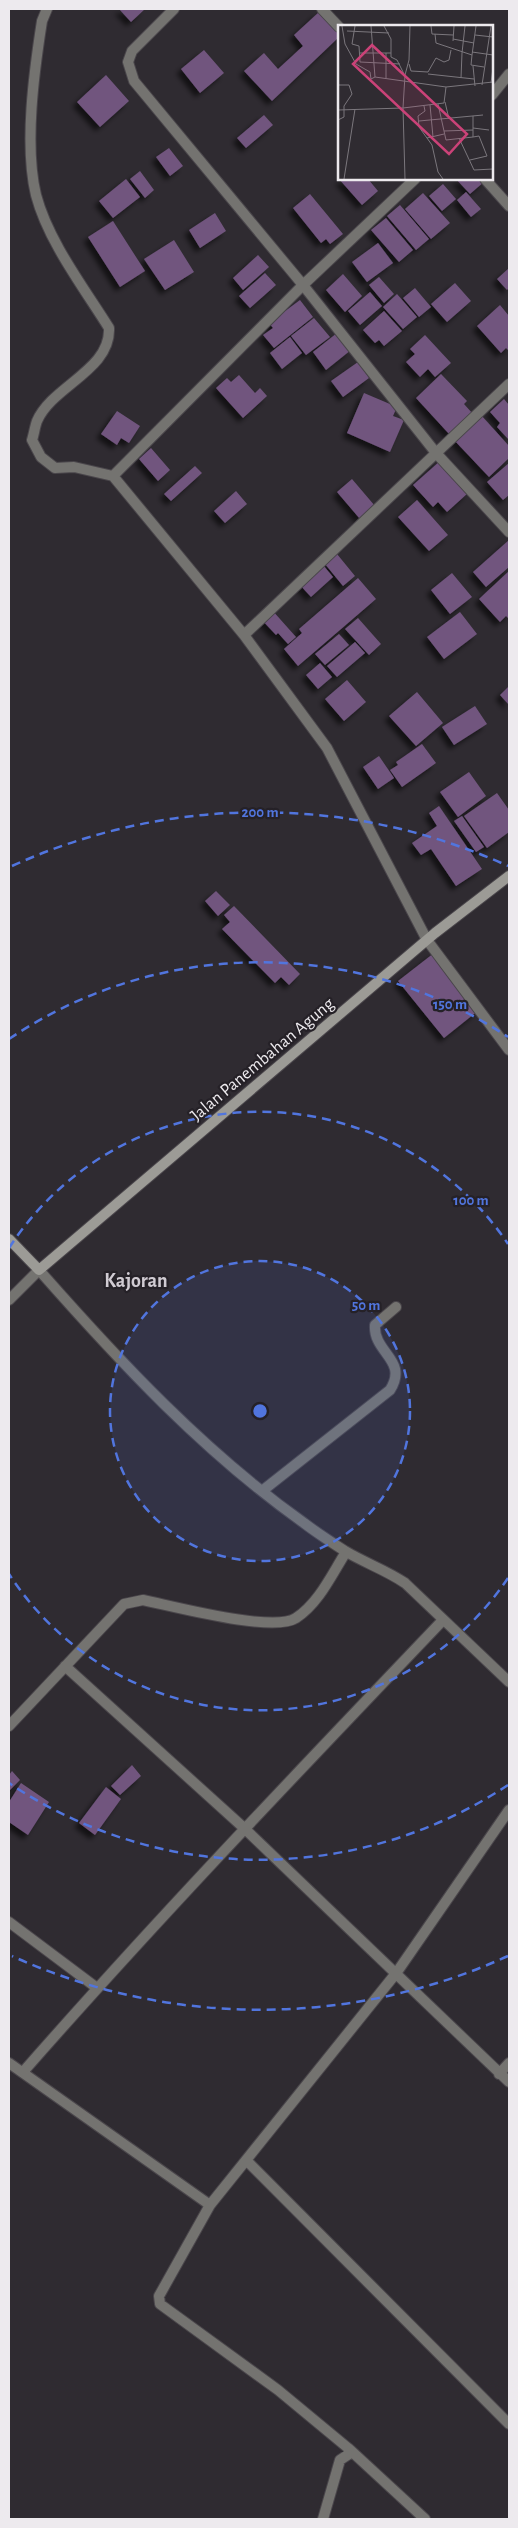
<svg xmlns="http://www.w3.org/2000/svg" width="518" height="2528" font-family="'Alegreya Sans',sans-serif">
	<defs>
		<filter id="shadow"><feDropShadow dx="-4.5" dy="4.5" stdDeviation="2.5" flood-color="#0009"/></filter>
	</defs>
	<rect width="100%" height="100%" fill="#2f2b31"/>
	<path fill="#71557e" filter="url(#shadow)" d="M119,9h26l-14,13z
		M319,12l20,22v3l-67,64 -28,-30 20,-18 14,16 25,-23 -9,-11z
		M204,50l20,23 -24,20 -19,-24z
		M106,75l23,26 -29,26 -23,-25z
		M264,115l9,10 -27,23 -9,-10z
		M169,148l14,18 -13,10 -14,-19z
		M140,171l14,19 -9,8 -15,-19z
		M126,179l14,18 -27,21 -14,-17z
		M339,179h29l10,12 -16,14z
		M456,179h28l1,2 -15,13z
		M443,184l13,15 -14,12 -13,-15z
		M466,192l15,17 -10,8 -14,-17z
		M423,193l27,30 -19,16 -26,-30z
		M310,194l33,40 -13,10 -4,-5 -5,4 -28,-35z
		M400,205l29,34 -13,11 -29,-34z
		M215,213l11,18 -26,17 -11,-18z
		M386,218l27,32 -14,12 -28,-32z
		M113,221l32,50 -25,16 -32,-50z
		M174,240l20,32 -29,18 -21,-31z
		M378,243l15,20 -26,19 -15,-20z
		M258,255l11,12 -26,23 -10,-12z
		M509,268v20l-2,2 -10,-11z
		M265,273l11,12 -26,23 -11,-12z
		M343,274l19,22 -17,16 -19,-22z
		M379,277l15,17 -10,9 -15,-18z
		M455,283l16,18 -24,21 -16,-18z
		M415,288l16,19 -12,10 -16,-19z
		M370,292l12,14 -22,19 -12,-14z
		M397,294l20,23 -14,12 -20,-22z
		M300,300l13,17 -39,31 -11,-13 10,-7 -4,-5z
		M500,305l9,11v35l-3,-3 -5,5 -24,-27z
		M384,311l18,20 -18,15 -5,-6 -4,3 -12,-13z
		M314,318l16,19 -24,18 -15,-19z
		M337,333l14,17 -25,20 -13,-18z
		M425,335l26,28 -16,14 -7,-8 -8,8 -14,-15 9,-8 -5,-5z
		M290,337l12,16 -20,16 -12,-16z
		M358,362l11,16 -26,19 -12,-16z
		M441,374l26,27 -3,3 9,10 -23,21 -34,-37z
		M239,375l16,18 5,-5 7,8 -24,22 -27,-30 11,-10 4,4z
		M364,393l33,14 -4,9 11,4 -14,32 -43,-19z
		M504,399l5,6v35l-12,-13 3,-4 -10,-11z
		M117,411l23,15 -11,17 -8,-5 -4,7 -16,-11z
		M481,415l28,31v12l-20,19 -35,-37z
		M151,448l19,22 -12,11 -19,-22z
		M440,461l28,32 -21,19 -9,-10 -5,5 -20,-22z
		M509,463v32l-6,5 -16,-18z
		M195,466l7,7 -31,28 -7,-7z
		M352,479l23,27 -15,13 -23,-27z
		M236,491l11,13 -22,19 -11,-12z
		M417,500l31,35 -19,16 -31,-34z
		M509,540v27l-23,20 -13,-15z
		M337,554l18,22 -12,10 -18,-22z
		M323,565l10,12 -22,20 -11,-12z
		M509,571v48l-3,-3 -6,6 -21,-23z
		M452,573l20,24 -22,17 -19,-24z
		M358,578l18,21 -78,67 -14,-17 18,-16 -3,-4z
		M272,610l24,27 -8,7 -10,-11 -2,2 -15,-16z
		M460,612l17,22 -33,25 -17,-22z
		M358,618l23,26 -12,11 -24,-26z
		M339,634l10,11 -24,20 -10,-11z
		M355,642l10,11 -28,24 -10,-11z
		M320,663l12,14 -14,12 -12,-14z
		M347,680l19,22 -22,19 -19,-22z
		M509,686v19l-9,-10z
		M417,692l26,31 -27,23 -27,-30z
		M475,706l12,18 -33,21 -12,-18z
		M422,744l14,19 -34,24 -12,-17 8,-5 -2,-3z
		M379,756l15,22 -16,11 -15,-22z
		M469,772l17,24 -28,21 -18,-25z
		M497,793l12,17v22l-22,16 -23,-32z
		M439,806l43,63 -26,17 -25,-37 -10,6 -9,-12 25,-17 -8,-13z
		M462,816l22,31 -8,5 -22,-31z
		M216,891l14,14 -12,11 -13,-15z
		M234,906l66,68 -11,11 -8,-8 -6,6 -53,-54 8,-7 -6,-7z
		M434,953l45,57 -35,28 -46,-57z
		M132,1765l9,11 -21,19 -9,-9z
		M12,1771l8,9 -10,10 -1,-15z
		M21,1783l28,19 -21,33 -19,-13v-20z
		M106,1787l15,12 -26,36 -16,-12z"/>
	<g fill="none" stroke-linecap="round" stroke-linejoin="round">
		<defs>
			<path id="street" d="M47,9l-5,12c-8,51 -18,124 -6,174 12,46 48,93 73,133 2,42 -57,58 -72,93 -2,5 -3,13 -5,19l9,17 14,11 19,-1 39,9
				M174,9l-42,42 -4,11 6,19 169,204 133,168 73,79
				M322,9l17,18
				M492,95l17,-21
				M415,179l-112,106 -190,191 131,159 83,113 100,192 82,110
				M485,179l24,27
				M244,635l265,-251
				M9,1300l30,-30c81,92 165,182 265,253 13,10 27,19 41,28 20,12 41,19 60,32l104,99
				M262,1491l128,-101c19,-30 -17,-37 -15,-65l21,-18
				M65,1666l179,162 265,254
				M9,1726l115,-122 19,-4c30,6 130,33 153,18 23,-15 36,-44 50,-66
				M9,1922l88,66
				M9,2063l201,142
				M23,2072c136,-155 278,-303 420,-452
				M499,2074l10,-11
				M246,2160l263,264
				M323,2519l17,-59 12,-8
				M425,2519l-77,-71 -70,-58 -118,-86 -1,-8 51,-91 187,-233 112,-162"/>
			<path id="secondary" d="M9,1239l30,31 396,-337 74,-57"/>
		</defs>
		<use href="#street" stroke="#4a464b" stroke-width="12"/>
		<use href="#secondary" stroke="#4a464b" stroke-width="12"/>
		<use href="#street" stroke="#747370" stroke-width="10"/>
		<use href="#secondary" stroke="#9c9b96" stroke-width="10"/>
	</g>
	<circle cx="260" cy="1411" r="150" fill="#5175de" fill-opacity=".12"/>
	<g fill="none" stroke="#5175de" stroke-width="2.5" stroke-dasharray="9 6">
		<circle cx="260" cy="1411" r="150"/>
		<path d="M508 1578A299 299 0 0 1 9 1574M9 1248A299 299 0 0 1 508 1244"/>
		<path d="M508 1785A449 449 0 0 1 9 1783M9 1039A449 449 0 0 1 508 1037"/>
		<path d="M508 1956A599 599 0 0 1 12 1956M12 866A599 599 0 0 1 508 866"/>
	</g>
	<g text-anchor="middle" stroke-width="4.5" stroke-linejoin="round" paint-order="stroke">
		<g font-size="18" fill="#edeaee" stroke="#252127">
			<text transform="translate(262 1059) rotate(-40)" y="6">Jalan Panembahan Agung</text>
		</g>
		<g font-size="20" font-weight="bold" fill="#d0cbd2" stroke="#252127">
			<text x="136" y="1287">Kajoran</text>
		</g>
	</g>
	<g transform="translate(338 25)">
		<rect width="155" height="155" fill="#2f2b31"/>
		<path fill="none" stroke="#7b777d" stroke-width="1" d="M4,1l3,18 11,20 14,8 1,7 4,-2M17,1l-3,18 7,2 1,16 40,2M33,1l4,51 71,10 47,-5M46,1l7,13v18l6,3 7,14M93,1l1,8 21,1M9,6l42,2M97,9l1,9 36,12 -1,10 13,2M137,10l18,2M115,14l21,4M115,16l1,-15M134,27l21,3M22,28h31M48,28v25M124,28l3,-27M134,30l4,-29M71,39l2,7 17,1 8,-14 8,4 5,-2 2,-10M135,41l2,20M90,49l46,5M123,53l1,-25M153,58l2,-15M0,60h11l3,9 -8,12v11l-6,3M144,60l9,-59M107,77l4,17M100,79l8,36 27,-3v-21M92,80l3,32M86,81l1,5 -7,5 1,11 13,18 6,27 5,7M0,85l65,-2 2,-33 4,-15 1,-34M81,96l64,-6M135,103l16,2M106,106l29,-1M89,113l17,-4M121,113l15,32 19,-1M132,135l17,-4 -8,-20 -6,1M6,154l11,-70M67,154l-2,-71 41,-5 2,-16"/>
		<path fill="#cb4278" fill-opacity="0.15" stroke="#cb4278" stroke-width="2.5" d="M34,20l95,89 -18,20 -96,-90z"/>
		<rect width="155" height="155" fill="none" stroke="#edeaee" stroke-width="2.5"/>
	</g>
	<circle cx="260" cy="1411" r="8" fill="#5175de" stroke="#252127" stroke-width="2.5"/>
	<g font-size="15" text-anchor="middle" font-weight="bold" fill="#5175de" stroke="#252127" stroke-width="4.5" stroke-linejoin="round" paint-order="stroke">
		<text x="260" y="817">200 m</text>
		<text x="450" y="1009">150 m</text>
		<text x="471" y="1205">100 m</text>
		<text x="366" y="1310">50 m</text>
	</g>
	<rect width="518" height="2528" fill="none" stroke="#edeaee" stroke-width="20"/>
</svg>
